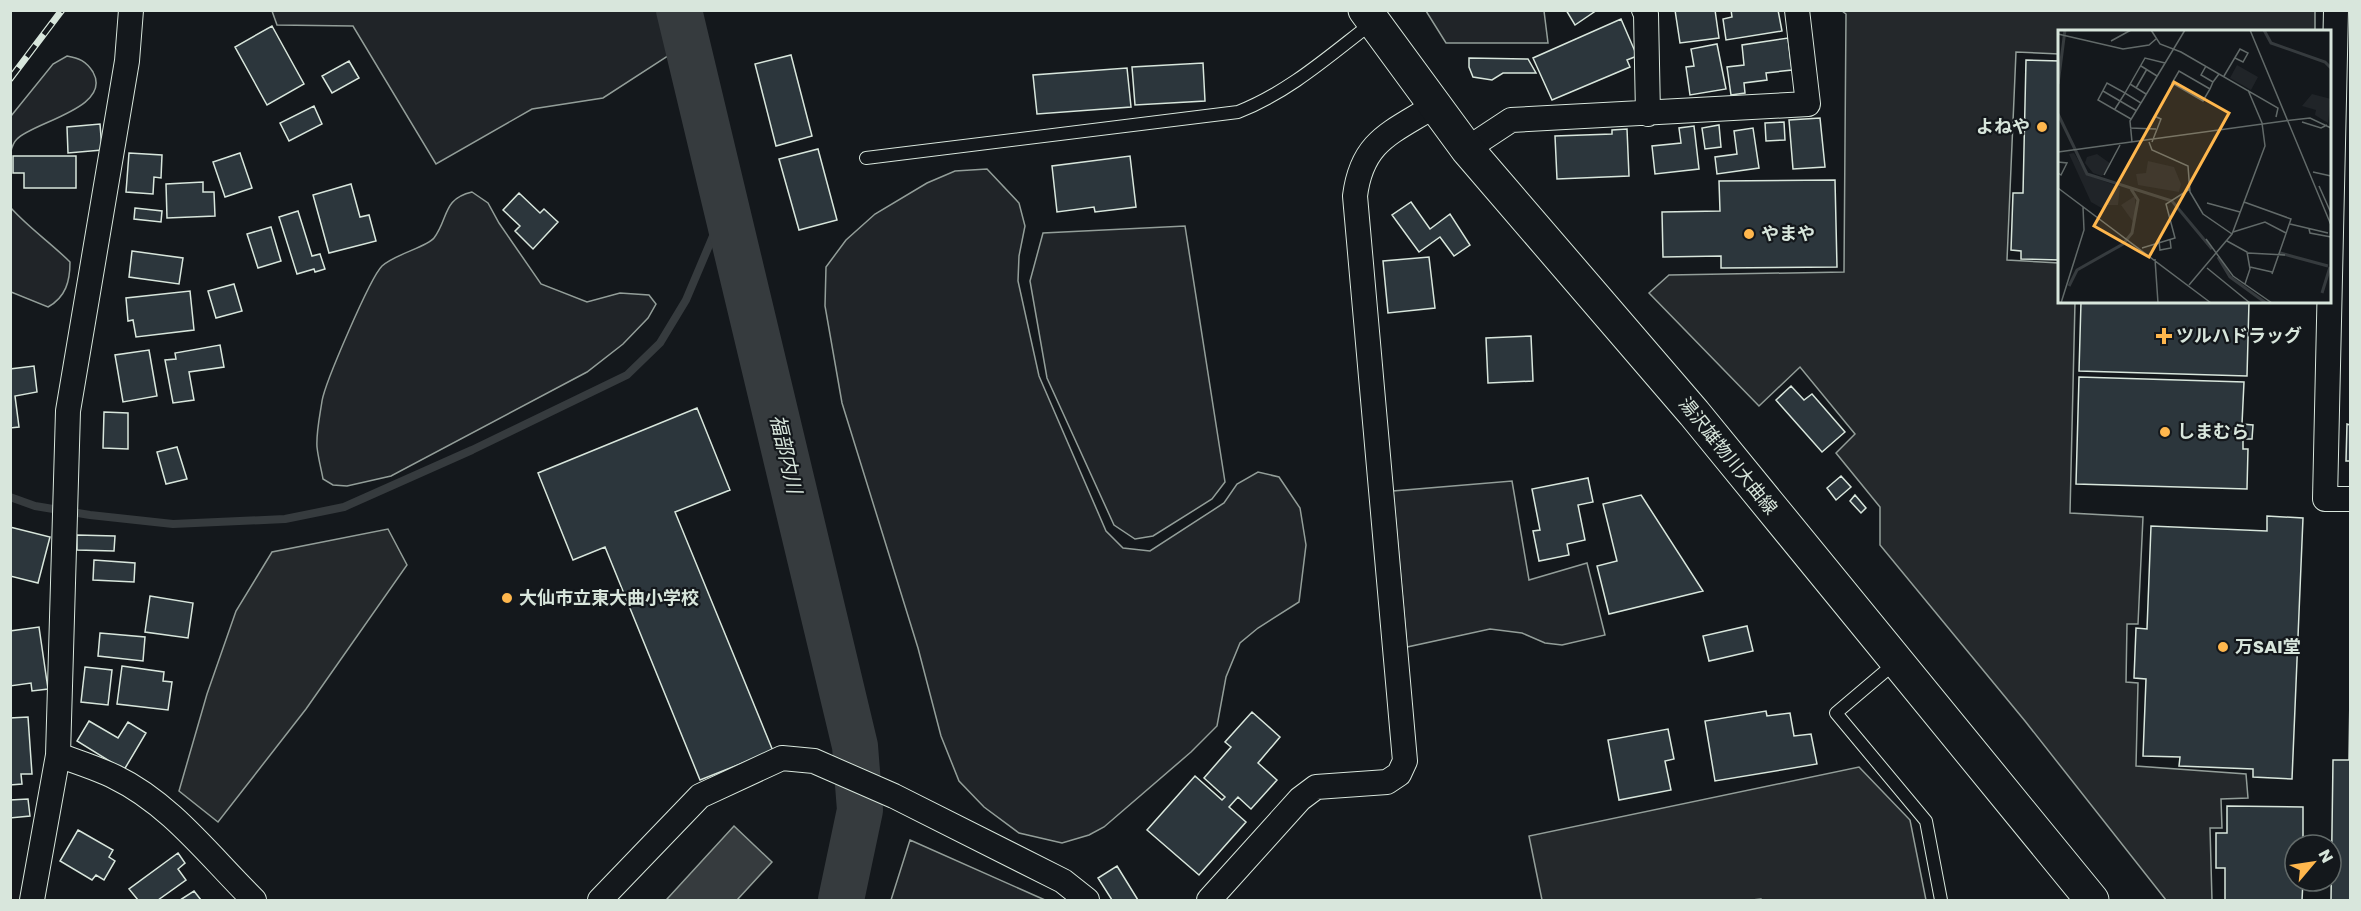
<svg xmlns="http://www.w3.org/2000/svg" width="2361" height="911" font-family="Poppins,'Noto Sans JP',sans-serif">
	<rect width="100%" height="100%" fill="#14181c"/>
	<path fill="#202428" stroke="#939e99" stroke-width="1.5" d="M272,11h389l10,43 -68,44 -71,11 -96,55 -83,-138 -76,-1z
		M1426,11h118l4,32h-102z
		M67,56c12,2 19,5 26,16 20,36 -60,50 -76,67 -3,3 -5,8 -6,12v-35l42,-52z
		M987,169l32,34 6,23 -6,30 -1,25 21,95 67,155 17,17 27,3 74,-48 13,-19 21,-12 21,5 21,31 6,37 -7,57 -41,26 -18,15 -14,34 -9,49 -26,26 -87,75 -15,8 -27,8 -43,-10 -35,-26 -25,-26 -18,-45 -23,-88 -76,-245 -17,-97 1,-39 20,-27 29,-26 52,-31 28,-12z
		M472,192l16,11 11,20 42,61 46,18 33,-9 29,2 7,9 -8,14 -25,26 -36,28 -196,104 -44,10 -14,-1 -10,-6c-2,-11 -5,-22 -6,-32 -1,-14 3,-32 5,-46 3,-18 48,-123 60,-135 13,-12 45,-19 52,-28 15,-20 8,-39 38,-46z
		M11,208c18,20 40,35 59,54 0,19 -4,35 -22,45l-37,-15z
		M1185,226l40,256 -13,17 -59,37 -18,3 -21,-14 -67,-147 -17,-97 13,-48z
		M1512,481l17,99 58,-17 18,72 -43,10 -17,-2 -23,-10 -32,-4 -83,18 -14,-156z
		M910,840l135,60h-154z"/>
	<path fill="#24282b" stroke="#939e99" stroke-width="1.5" d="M1842,11h473v20l-255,1 -1,22 -43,-2 -9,208 52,3 1,39h15l-5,211 73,4 -5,107h-11l-1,58 12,1 -2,83 110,8 2,24 -27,1 1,29h-12l2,72h-46l-141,-179 -145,-176v-38l-44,-54 19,-19 -55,-67 -41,39 -110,-113 20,-18 175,-3 2,-258z
		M388,529l19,36 -101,144 -88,113 -39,-31 28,-97 29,-83 36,-59z
		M1859,767l51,53 16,80h-164l-1,-1 -9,1h-210l-13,-64z"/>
	<path fill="#363b3e" stroke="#939e99" stroke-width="1.5" d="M734,826l38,36 -35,38h-68l-2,-1z"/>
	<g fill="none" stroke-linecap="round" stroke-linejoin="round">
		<path stroke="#363b3e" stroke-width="8" d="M10,497l25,9 55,9 83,9 112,-5 59,-12 128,-57 155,-75 33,-32 26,-43 41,-97"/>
		<path stroke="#363b3e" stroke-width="46" d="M679,10l176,736 5,64 -19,90"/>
	</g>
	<path fill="#2c363c" stroke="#d8e6dc" stroke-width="1.5" d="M1566,10h31l-22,15z
		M1675,10h40l4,28 -39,5z
		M1731,10h47l4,21 -56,9 -3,-21 9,-2z
		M1621,19l16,37 -10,4 3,7 -78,33 -19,-42z
		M272,26l32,58 -37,21 -32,-58z
		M1788,38l4,32 -26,3 1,7 -23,3 1,10 -14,2 -4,-28 17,-2 -2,-20z
		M1717,44l9,45 -36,6 -4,-28 8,-1 -3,-17z
		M791,55l21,81 -36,10 -21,-82z
		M1469,58l59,1 8,14h-33l-11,7 -19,-3 -4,-10z
		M2026,60l34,1v199l-39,-1v-8l-10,-1 2,-57h10z
		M349,61l10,17 -27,15 -10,-17z
		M1203,63l2,38 -70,4 -3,-38z
		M1127,68l4,39 -94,7 -4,-39z
		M314,106l8,18 -33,17 -9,-18z
		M1820,118l5,49 -32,2 -4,-49z
		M1784,122l1,18 -19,1 -1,-18z
		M100,124l2,26 -34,3 -1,-26z
		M1719,125l2,22 -16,2 -3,-21z
		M1694,126l5,43 -44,5 -3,-28 29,-3 -2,-15z
		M1753,128l6,40 -42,6 -2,-17 22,-3 -3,-23z
		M1627,129l2,47 -72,3 -2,-43 57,-2v-4z
		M818,149l19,71 -38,10 -20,-71z
		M129,153l33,2 -1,23 -7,-1 -1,17 -27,-2z
		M240,153l12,35 -27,9 -12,-35z
		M13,156h63v32h-52v-15h-11z
		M1130,156l6,51 -41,5 -1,-5 -37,5 -5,-46z
		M1835,180l2,87 -116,1v-12l-58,1 -1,-45 58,-1 -1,-30z
		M203,182v10h11l1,24 -48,2 -1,-34z
		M351,184l9,33 9,-2 7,26 -47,12 -16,-58z
		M519,193l21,20 4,-4 14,13 -25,27 -18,-18 5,-5 -17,-16z
		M1411,202l19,27 20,-15 20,31 -16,11 -14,-19 -21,15 -27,-37z
		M135,208l27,3 -1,11 -27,-3z
		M298,211l14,45 8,-2 5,15 -10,3 -1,-3 -17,5 -18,-57z
		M271,227l10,34 -23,7 -11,-34z
		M132,251l51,7 -4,26 -50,-7z
		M1429,257l6,51 -47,5 -5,-52z
		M234,284l8,27 -26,7 -8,-27z
		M190,291l4,39 -58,7 -3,-17 -5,1 -2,-23z
		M2081,302h168l-2,74 -168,-5z
		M1531,336l2,45 -45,2 -2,-45z
		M220,345l4,22 -35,5 5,28 -21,3 -8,-43 11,-1 -1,-6z
		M149,350l8,46 -34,6 -8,-47z
		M34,366l3,26 -22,4 4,31 -9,1v-59z
		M2079,377l165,5 -2,42 11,1 -1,14h-9v10h5l-1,40 -171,-5z
		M1791,386l13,14 8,-6 33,38 -23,20 -46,-52z
		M697,408l33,82 -55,22 98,239 -73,29 -95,-233 -32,13 -35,-87z
		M104,412l24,1v36l-25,-1z
		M2347,424l3,1v36h-4z
		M177,447l10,32 -21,5 -9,-32z
		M1841,476l10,11 -15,13 -9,-12z
		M1588,478l5,24 -15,3 7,35 -18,4 2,11 -30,6 -6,-30 7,-1 -8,-41z
		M1641,495l62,96 -94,23 -12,-48 20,-5 -14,-57z
		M1855,495l11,13 -5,5 -11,-12z
		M2267,516l36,2 -11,261 -39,-2v-8l-74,-3 1,-9 -37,-1 3,-77 -12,-1 2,-50 11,1 4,-103 116,5z
		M10,527l40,10 -12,46 -28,-7z
		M77,535l38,1 -1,15 -37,-1z
		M94,560l41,3 -1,19 -41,-2z
		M150,596l43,7 -5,35 -43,-6z
		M1747,626l6,25 -44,10 -6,-25z
		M39,627l9,62 -16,2 -1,-8 -21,3v-55z
		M100,633l45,4 -2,24 -45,-5z
		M122,666l42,6 -1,9 9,1 -4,28 -51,-6z
		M85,667l27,3 -4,35 -27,-3z
		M2350,693v207h-19l2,-140h16z
		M1766,711l1,5 23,-3 4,23 17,-2 6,30 -102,17 -10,-60z
		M1252,712l28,25 -22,26 19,17 -26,29 -13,-12 -9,10 17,15 -47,53 -52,-45 48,-54 27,24 3,-3 -21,-19 27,-31 -6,-5z
		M28,717l4,57h-11l1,10 -12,1v-67z
		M89,721l29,17 10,-16 18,11 -22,37 -47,-29z
		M1668,729l6,30 -9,2 6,29 -52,10 -11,-60z
		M28,799l2,17 -20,2v-18z
		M2227,806l76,1v38h-8v36h8l-1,19h-77v-32h-9v-35h11z
		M78,830l35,20 -4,7 6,4 -11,19 -8,-5 -4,5 -32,-19z
		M178,853l7,10 -7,6 8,11 -28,20h-20l-9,-11z
		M1117,866l21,34h-26l-14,-22z
		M194,891l7,9h-21z"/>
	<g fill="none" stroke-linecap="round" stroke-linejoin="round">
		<defs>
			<path id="lane" d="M866,158l372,-46c51,-20 91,-56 134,-89
				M1895,663l-59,50 90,108 15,79"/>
			<path id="street" d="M1644,10l2,4 2,100
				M2336,10l-11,489h25
				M1467,149l44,-29 297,-16 -11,-94
				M58,755c19,7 39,13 57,22 56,27 96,81 139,123
				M32,900l26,-145 10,-344 59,-350 4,-51
				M600,900l100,-104 82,-38 32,3 80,35 169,85 24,19
				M1209,900l91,-101 16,-12 71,-5 12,-8 6,-13 -50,-565c7,-55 36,-63 79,-90"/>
			<path id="primary" d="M1365,10l102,139 227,264 398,487"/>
		</defs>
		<use href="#lane" stroke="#d8e6dc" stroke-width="14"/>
		<use href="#street" stroke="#d8e6dc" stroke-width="26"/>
		<use href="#primary" stroke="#d8e6dc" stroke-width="35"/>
		<use href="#lane" stroke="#14181c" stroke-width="12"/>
		<use href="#street" stroke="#14181c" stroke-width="24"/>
		<use href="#primary" stroke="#14181c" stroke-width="33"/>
		<defs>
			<path id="rail" d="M10,79l52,-69"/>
		</defs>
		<use href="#rail" stroke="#d8e6dc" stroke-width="7"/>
		<use href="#rail" stroke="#14181c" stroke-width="4.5" stroke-dasharray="14" stroke-linecap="butt"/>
	</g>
	<g fill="#ffb74d" stroke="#14181c" stroke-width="2">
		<circle cx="2042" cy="127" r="6"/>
		<circle cx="1749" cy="234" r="6"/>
		<path d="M2161 327h6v6h6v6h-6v6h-6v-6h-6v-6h6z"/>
		<circle cx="2165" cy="432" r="6"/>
		<circle cx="507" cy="598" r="6"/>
		<circle cx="2223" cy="647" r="6"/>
	</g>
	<g text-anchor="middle" stroke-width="4.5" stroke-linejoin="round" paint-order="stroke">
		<g font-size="18" font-weight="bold" fill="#d8e6dc" stroke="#14181c" text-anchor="start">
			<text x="2030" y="133" text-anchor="end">よねや</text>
			<text x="1761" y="240">やまや</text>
			<text x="2176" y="342">ツルハドラッグ</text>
			<text x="2177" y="438">しまむら</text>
			<text x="519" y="604">大仙市立東大曲小学校</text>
			<text x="2235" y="653">万SAI堂</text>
		</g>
		<g font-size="18" fill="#d8e6dc" stroke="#14181c">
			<text transform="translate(1728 456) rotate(51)" y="6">湯沢雄物川大曲線</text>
		</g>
		<g font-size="20" font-style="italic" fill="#d8e6dc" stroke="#14181c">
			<text transform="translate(786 454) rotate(77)" y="7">福部内川</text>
		</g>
	</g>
	<g transform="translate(2058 30)">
		<rect width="273" height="273" fill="#14181c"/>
		<path d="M179,35l21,12 -7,13 -21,-12zM254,64l19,5 -3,24 -13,-8 1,-5 -14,-4zM16,123l13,22 33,12 -2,18h-11l-2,5 -14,-8 -22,-48zM39,124l14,10 -9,12 -9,-3 -8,-10 2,-6zM90,131l26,6 7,17 -2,8 -41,-7 -2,-11 10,-1zM77,166l1,22 -2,5 -13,-18z" fill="#202428"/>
		<path fill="none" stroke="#363b3e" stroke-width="3" d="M206,0l7,13 54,19 6,6M0,54l7,-54M0,84l29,60 85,27 40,48M222,223l48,13M160,227l12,20 36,26M11,256l8,-16 46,-26 9,-11 6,-33 -7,-11M264,263l8,-26"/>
		<path fill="none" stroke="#626a69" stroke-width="1.5" d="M93,0l9,14 21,8 97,56 -2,9M192,0l81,195M0,4l65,15 26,-4 7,-6M53,11l20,-11M83,36l16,10M148,36l-5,9 12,7M166,46l16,-27 8,4 -5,9 -8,-4M72,54l16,10M78,58l11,-19M152,59l-31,-18 -7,12 31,18 7,-12 3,-7 6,-8M45,61l34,20M83,73l44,-73M57,79l10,-16 16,10 -11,18 2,21M73,89l-33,-19 9,-17 18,10 20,-35 20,5M234,90l18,-2 21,10M244,92l19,6 6,-3M72,98l26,1M91,112l3,8 36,16 2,26 13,22 29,20M94,112l9,-23 -7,-3M0,122l234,-32M0,132l9,1 -6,12 -3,-2M255,142l18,4M46,145l16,-30M261,156l12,27M0,158l153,115M186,172l47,17 -19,55M149,173l33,9M232,194l38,9M251,199l1,4 21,4M175,202l32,-10 21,11M148,209l27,37 39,27M101,211l1,9 11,-2 -1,-9M169,211l20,11 3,17 -5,15M84,218l33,-10 -9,-34 24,-15M190,223l37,2M97,229l3,44M192,237l22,5M149,238l43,35M131,255l43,-51 33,-88 -3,-23 -14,-33M3,273l23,-73 -1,-23M118,273h26"/>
		<path fill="#ffb74d" fill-opacity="0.15" stroke="#ffb74d" stroke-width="3" d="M116,52l55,31 -80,144 -55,-31z"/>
		<rect width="273" height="273" fill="none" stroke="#d8e6dc" stroke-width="3"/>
	</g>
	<rect width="2361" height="911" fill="none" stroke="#d8e6dc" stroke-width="24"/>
	<g transform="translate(2313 863) rotate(61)"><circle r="28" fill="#14181c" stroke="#626a69" stroke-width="1.5"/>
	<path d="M0-4.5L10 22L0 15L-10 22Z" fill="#ffb74d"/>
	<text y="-9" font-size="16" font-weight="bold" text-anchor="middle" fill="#d8e6dc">N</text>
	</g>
</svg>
